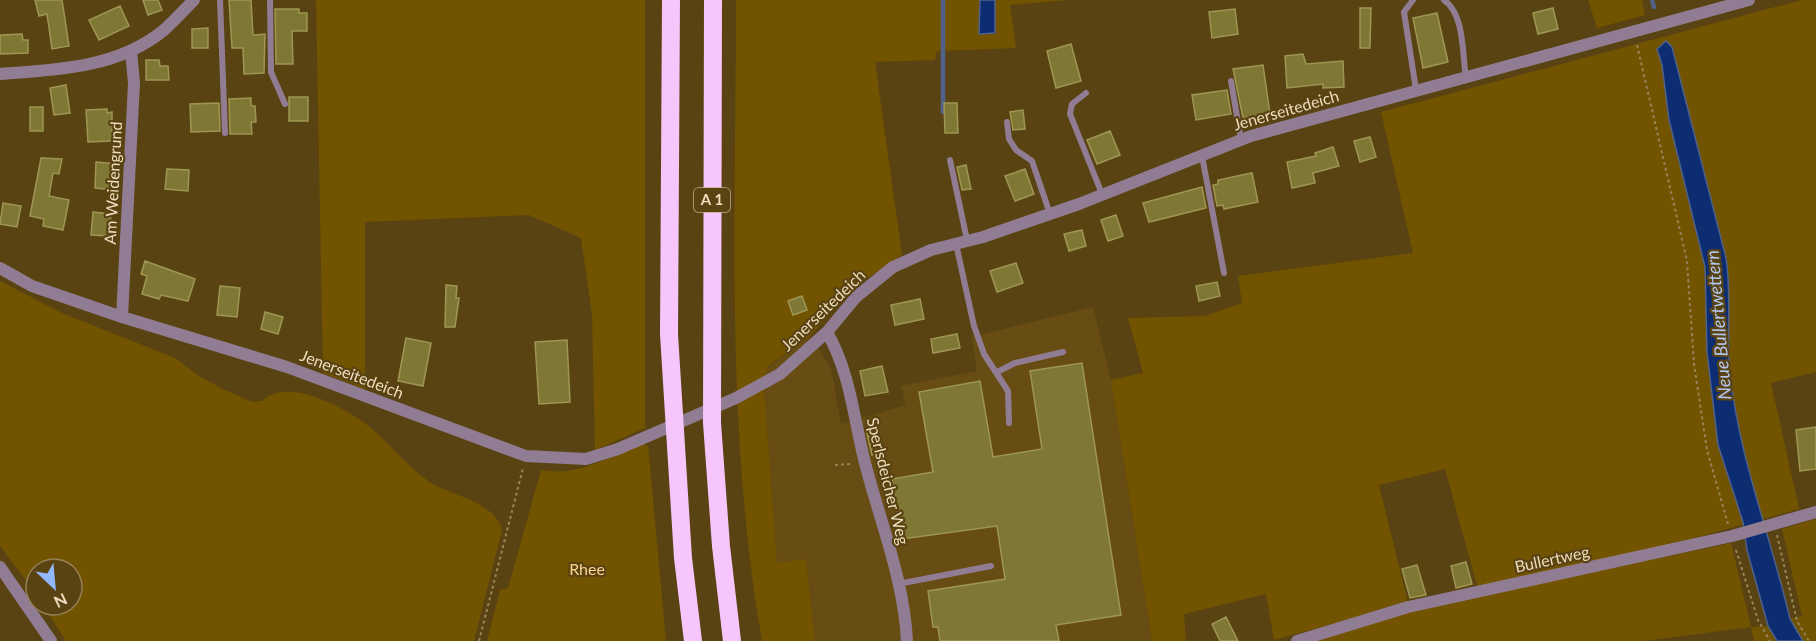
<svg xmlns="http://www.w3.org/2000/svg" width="1816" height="641" font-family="Lato,sans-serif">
	<rect width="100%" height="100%" fill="#5a4312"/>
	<path fill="#674d14" d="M1093,307l18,73 41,261h-337l-9,-81 -29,3 -13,-176 3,-19 43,-32 21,32 10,56 65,-19 -5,-19 76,-15 -5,-34z"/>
	<path fill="#725300" d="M316,0h329v428l-50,22 -3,-136 -11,-76 -52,-23 -164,7v167l-42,-16z
		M736,0h332l-58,5 6,43 -79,3 -2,9 -60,2 27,193 -49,33 -43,48 -43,31 -3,20 13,176 29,-4 9,82h-53c-37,-211 -26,-428 -26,-641z
		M1588,0h54l3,15 -48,13z
		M1802,0h14v372l-45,11 28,126 -148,41 -173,39 -33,-120 -66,16 29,118 -134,37 -8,-46 -82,20 2,27h-34l-41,-261 32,-7 -15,-55 77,-2 37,-13 -4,-27 175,-23 -32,-141z
		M0,281l62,32 113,45 24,18 22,12 31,14 10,-1c24,-23 73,2 97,18 25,17 44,44 69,62 22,15 67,20 74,49l-28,111h-408l-23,-36h29v-36h-36v25l-36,-48z
		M644,440l1,6 3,-1 18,196h-179l13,-51 8,-2 33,-118c38,7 70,-13 103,-30z
		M1816,519v122h-13l-13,-22 12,-3 -20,-87z
		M1731,543l20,84 17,-1 9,15h-23l-3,-14 -107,14h-335l99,-30z"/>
	<path fill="#0d2d73" stroke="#50628a" stroke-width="1.5" d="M980,0h15v33l-16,1z
		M1666,41l6,6 54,211c6,38 0,77 4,115 9,85 41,164 60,246l13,22h-26l-9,-15 -21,-76 -4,-28 -25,-77 -11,-93 -2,-85 -36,-147 -7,-55 -5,-16z"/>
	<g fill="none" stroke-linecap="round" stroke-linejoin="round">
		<path stroke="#50628a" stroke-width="4.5" d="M943,0v112
			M1652,0l2,7"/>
	</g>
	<path fill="#7f7834" stroke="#9e9653" stroke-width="1.5" d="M35,0h27l7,46 -17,3 -5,-35 -8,2z
		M143,0h15l4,10 -14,5z
		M229,0h22l2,35 12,-1 -1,39 -20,1 -1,-26h-11z
		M120,6l9,20 -30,14 -10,-20z
		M1360,8h11l-1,40h-10z
		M1553,8l5,21 -20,5 -5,-21z
		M275,9h24v4h8v18h-15l1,33h-17z
		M1235,9l3,25 -26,4 -3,-26z
		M1437,13l11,49 -25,6 -10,-50z
		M208,28v20h-16v-19z
		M22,34l1,6h5v13l-28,1v-19z
		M1071,44l10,37 -25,7 -9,-37z
		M1303,54l3,10 37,-3 1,26 -21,1v-4l-36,4 -2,-32z
		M146,60h13l1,6h8l1,14h-23z
		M1263,65l7,49 -27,4 -10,-49z
		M66,85l4,28 -16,2 -4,-27z
		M1227,90l4,24 -35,6 -4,-25z
		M289,97h19v24h-19z
		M251,98v8h4l1,16h-5l1,12h-22l-1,-35z
		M219,103l1,28 -29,1 -1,-28z
		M944,103h13l1,30h-13z
		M30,107h13v24h-13z
		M107,109v4l5,-1v29l-24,1 -2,-32z
		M1023,110l2,19 -12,1 -3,-18z
		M1110,131l10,24 -23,9 -10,-24z
		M1370,137l6,20 -16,5 -6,-21z
		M1333,147l6,19 -26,7 2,10 -23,5 -5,-26 29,-6 -1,-3z
		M41,158l21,1 -3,15 -6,-1 -4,23 20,4 -6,30 -20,-4 1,-7 -14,-3z
		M96,162l20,2 -2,26 -19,-2z
		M966,165l5,24 -9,1 -5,-23z
		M167,169l22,1 -1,21 -23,-2z
		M1025,169l9,25 -19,7 -10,-25z
		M1252,173l6,29 -34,7 -1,-4 -6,1 -4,-21 5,-1v-4z
		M1202,187l4,21 -57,14 -6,-19z
		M3,203l18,3 -4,21 -17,-3z
		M93,212l18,2 -2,22 -18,-1z
		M1116,215l7,21 -15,5 -7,-21z
		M1082,230l4,16 -17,5 -5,-17z
		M145,261l50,18 -7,22 -27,-6 -2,4 -17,-5 5,-18 -6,-2z
		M1016,263l7,20 -26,9 -7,-21z
		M1217,282l3,14 -21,5 -3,-15z
		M446,285l11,1 -1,12h3l-4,29h-10z
		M220,286l20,2 -3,29 -20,-2z
		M802,296l5,14 -14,5 -5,-14z
		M920,299l4,20 -29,6 -4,-20z
		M265,312l18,5 -5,17 -17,-5z
		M957,334l3,14 -27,5 -2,-14z
		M406,338l25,5 -8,43 -25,-5z
		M567,340l3,62 -31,2 -4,-62z
		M1082,363l39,252 -65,10 3,16h-119l-2,-14h-5l-5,-36 77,-12 -8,-53 -95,13 -10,-60 41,-7 -14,-80 61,-11 13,76 49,-8 -12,-78z
		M882,366l6,26 -23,4 -5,-25z
		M877,427l5,26 -10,2 -6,-26z
		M1816,427v42l-16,2 -4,-41z
		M1466,562l6,22 -16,4 -5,-22z
		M1417,565l9,30 -16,3 -8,-29z
		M1226,617l12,24h-18l-8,-17z"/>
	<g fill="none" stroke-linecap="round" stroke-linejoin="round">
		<path stroke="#98845b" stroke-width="2" stroke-dasharray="3 3" stroke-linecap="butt" d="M1637,45l50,216 7,103 13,86 21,74
			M835,465l16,-1
			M1777,535l20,86 12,20
			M1736,550l22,70 12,21
			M479,641l44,-173"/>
		<path stroke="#917d93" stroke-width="6" d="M220,0l5,133
			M270,0l1,72 14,32
			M1413,0l-9,12 12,78
			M1444,0c21,15 18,53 22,78
			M1231,81l10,59
			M1086,93l-14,11 -2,10 32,80
			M1007,122l2,17 7,11 16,11 18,53
			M1202,156l22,117
			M950,160l17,80
			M956,244l18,82 10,28 24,37 1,32
			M997,372l18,-9 48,-11
			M898,584l93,-18"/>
		<path stroke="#917d93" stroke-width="12" d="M0,74c57,-4 118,-6 164,-44 10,-9 20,-20 30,-30
			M0,268l32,18 90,31 165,50 239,89 60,3 32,-10 118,-51 44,-24 47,-42 29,-35 37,-30 38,-17 52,-13 96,-33 172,-68 498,-136
			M122,317l12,-234 -3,-32
			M827,332c23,41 26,82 37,127 15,60 40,120 43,182
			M0,567l51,74
			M1297,641l111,-34 324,-71 84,-24"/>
		<path stroke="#f5c5fb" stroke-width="18" d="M671,0l-2,334 14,224 10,83
			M713,0l-1,423 9,123 11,95"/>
	</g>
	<g text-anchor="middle" stroke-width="4.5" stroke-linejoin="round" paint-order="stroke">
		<rect fill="#5a4312" stroke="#c2b08b" stroke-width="1.5" x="694" y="188" width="36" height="24" rx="4.5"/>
		<g font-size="15" font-weight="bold" fill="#eedebf">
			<text x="712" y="205">A 1</text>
		</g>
		<g font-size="16" fill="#eedebf" stroke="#5a4312">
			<text transform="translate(1286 110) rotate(-16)" y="6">Jenerseitedeich</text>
			<text transform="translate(113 183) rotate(-87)" y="6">Am Weidengrund</text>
			<text transform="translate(823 310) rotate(-44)" y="6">Jenerseitedeich</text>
			<text transform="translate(352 374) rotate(21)" y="6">Jenerseitedeich</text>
			<text transform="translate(888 481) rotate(76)" y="6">Sperlsdeicher Weg</text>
			<text transform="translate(1552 559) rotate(-12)" y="6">Bullertweg</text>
		</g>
		<g font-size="16" fill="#f9d592" stroke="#5a4312">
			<text x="587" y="575">Rhee</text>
		</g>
		<g font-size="18" font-style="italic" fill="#b1c7f0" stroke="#5a4312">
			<text transform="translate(1719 325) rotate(-95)" y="6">Neue Bullertwettern</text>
		</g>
	</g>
	<g transform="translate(54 587) rotate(154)"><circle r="28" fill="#5a4312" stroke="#958157" stroke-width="1.5"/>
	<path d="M0-4.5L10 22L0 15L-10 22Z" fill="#93b7fd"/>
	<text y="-9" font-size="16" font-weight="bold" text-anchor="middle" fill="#eedebf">N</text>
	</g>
</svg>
